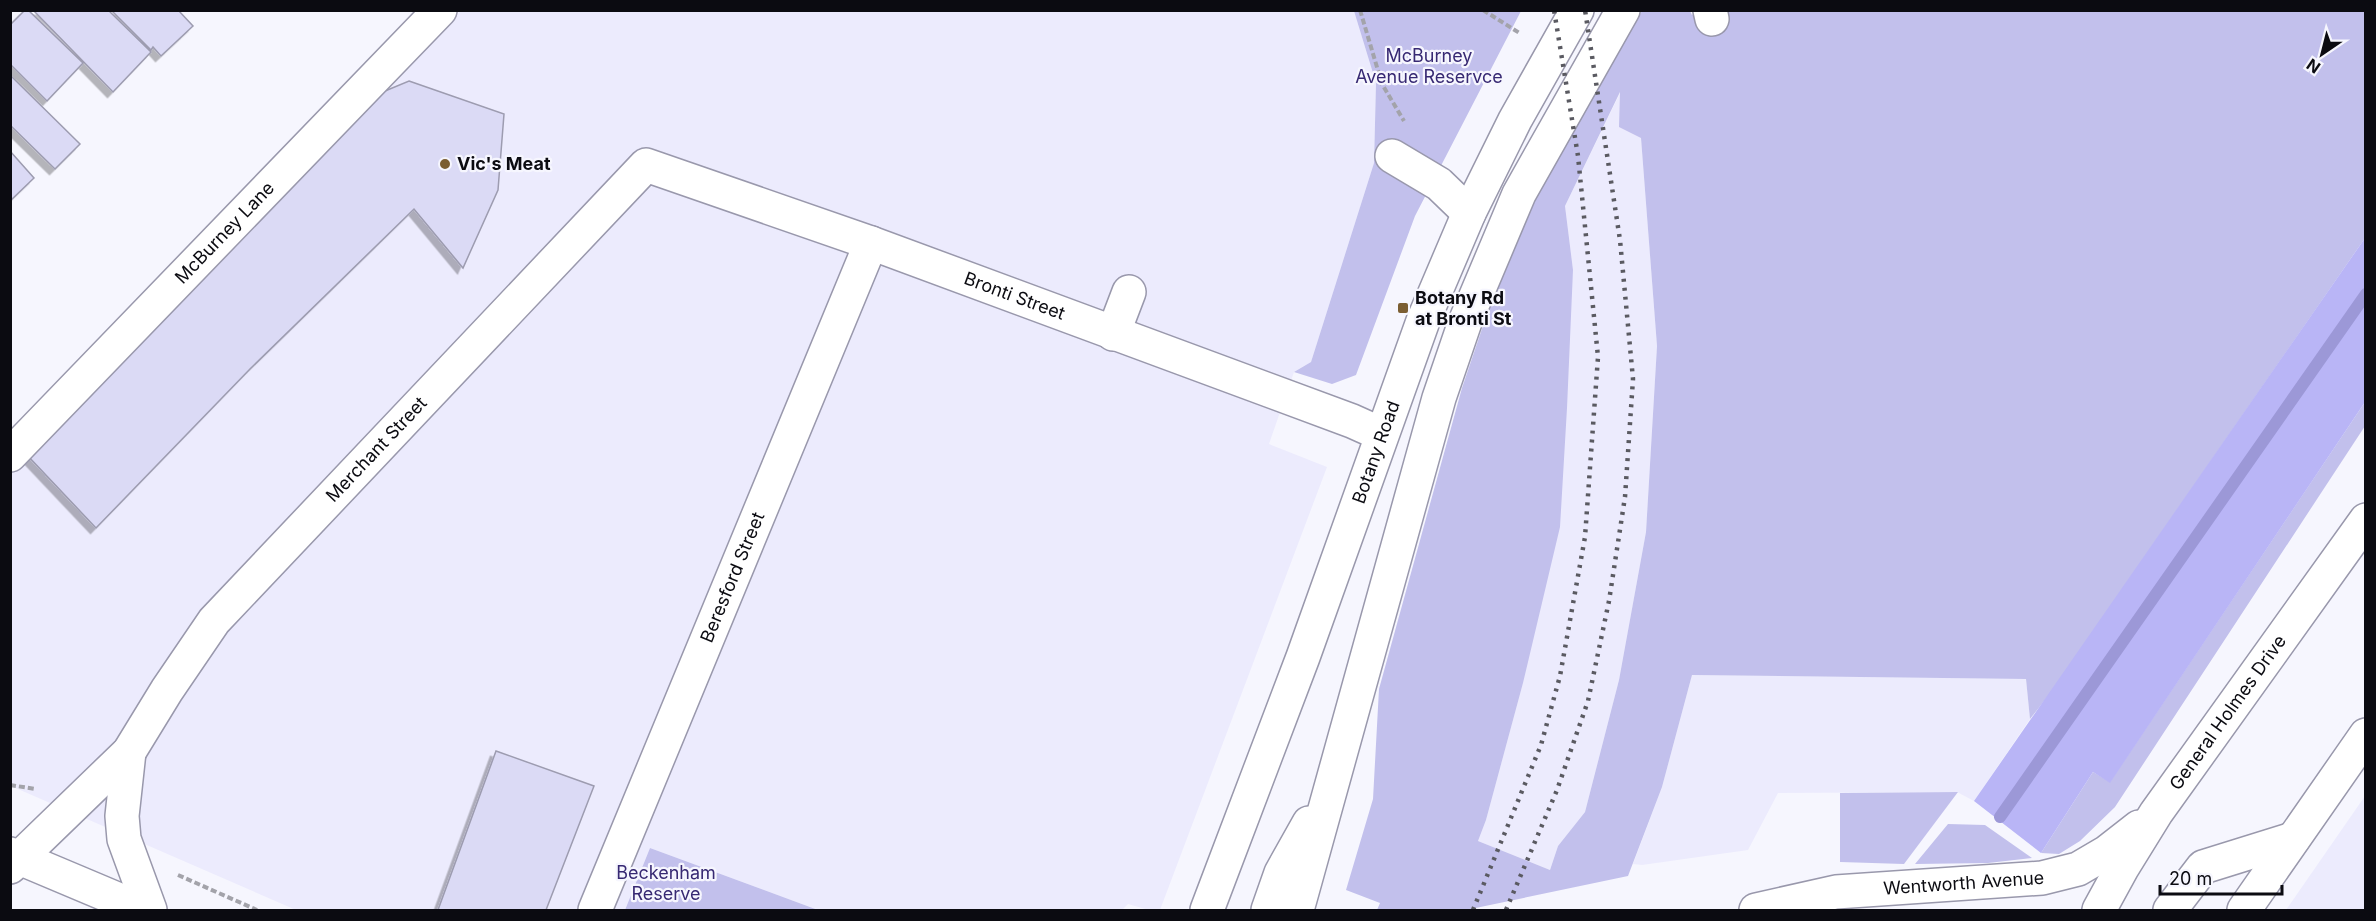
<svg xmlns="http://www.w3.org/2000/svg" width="2376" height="921" font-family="Inter,sans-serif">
	<defs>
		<filter id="shadow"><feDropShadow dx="-5.5" dy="5.5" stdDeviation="0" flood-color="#0004"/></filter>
	</defs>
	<rect width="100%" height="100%" fill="#f6f6fe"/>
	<path fill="#ecebfd" d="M460,11h894l22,72 -2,80 -63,199 -17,10 -25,72 58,23 -167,443h-11l-21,-6 -6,6h-304l-168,-62 -25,62h-329l-285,-124v-317z
		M1621,91l20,47 16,208 -11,186 -27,148 -34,132 -27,34 -8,24 -72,-29 8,-21 37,-137 50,-413 -8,-64z
		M1692,675l334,4 4,40 -56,82 -17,-9 -179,1 -30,57 -106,15 -9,-1 29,-77z
		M2365,796v114h-79z"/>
	<path fill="#c2c0ec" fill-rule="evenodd" d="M1698,10l667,1v227l-314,454 -21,27 -4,-40 -334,-4 -30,112 -34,89 -162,34h-89l3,-7 -34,-13 27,-91 6,-110 83,-301 47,-139 39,-77 69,-124 25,-37h48l2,4zM1620,92l-1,35 22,11 16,208 -11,186 -27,148 -34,132 -27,34 -8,24 -72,-29 8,-21 37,-137 37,-156 7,-119 6,-138 -8,-64z
		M1354,11h167l-106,205 -59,159 -24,9 -38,-12 17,-10 63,-199 2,-80z
		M2365,402v24l-250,381 -35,34 -21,13 -18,-1 52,-81 17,10z
		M1958,792l-54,72 -64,-2v-69z
		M1948,824l37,1 47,33 -44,5 -73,1z
		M650,848l168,62h-193z"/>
	<path fill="#b9b5f6" d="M2365,238v164l-255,381 -17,-11 -52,81 -67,-52z"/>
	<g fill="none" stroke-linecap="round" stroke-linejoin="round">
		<path stroke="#9c98d7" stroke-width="12" d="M2000,817l366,-523"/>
	</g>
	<path fill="#dbdaf5" stroke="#9d9cb0" stroke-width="1.5" filter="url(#shadow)" d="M25,10h3l55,53 -36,38 -37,-37v-39z
		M33,10h75l43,42 -38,40z
		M111,10h67l15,16 -32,30 -8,-9 -2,3z
		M10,75l70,69 -25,25 -45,-44z
		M409,81l95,33 -6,76 -35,78 -49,-59 -164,160 -154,159 -69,-73 346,-359z
		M10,151l24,27 -24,23z
		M496,751l98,35 -48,124h-108z"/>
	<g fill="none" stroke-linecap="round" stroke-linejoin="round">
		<defs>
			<g id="minor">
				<path d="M1710,10l2,9"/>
				<path d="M1392,156l47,28 30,29"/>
				<path d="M1113,334l16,-42"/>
				<path id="s1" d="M10,455l430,-445"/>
				<path d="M129,752l-7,64 2,23 26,71"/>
				<path id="s2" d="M10,867l119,-115 38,-62 47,-69 432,-456 225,78 481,178 29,13"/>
				<path id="s3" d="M595,910l276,-667"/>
			</g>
			<g id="major">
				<path d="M10,854l133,56"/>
				<path id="s4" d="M1207,910l96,-253 120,-336 46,-108 46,-93 62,-110"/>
				<path d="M1268,910l13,-37 28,-50"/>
				<path d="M1297,910l142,-512 26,-76 54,-128 104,-184"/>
				<path id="s5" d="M1756,910l80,-18 206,-14 36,-9 29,-17 32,-25"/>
				<path id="s6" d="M2099,910l23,-42 34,-55 210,-293"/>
				<path d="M2170,910l33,-43 90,-28"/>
				<path d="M2244,910l122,-175"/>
			</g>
		</defs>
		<use href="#minor" stroke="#9998ac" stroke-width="36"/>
		<use href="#major" stroke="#9998ac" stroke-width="36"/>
		<path stroke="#a3a3aa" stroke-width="4" stroke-dasharray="6 3" stroke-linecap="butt" d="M1360,10l22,74 22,37
			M1483,10l38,24
			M10,785l26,4
			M178,875l79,35"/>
		<use href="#minor" stroke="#fff" stroke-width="33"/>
		<use href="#major" stroke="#fff" stroke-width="33"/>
		<path stroke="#5a5a61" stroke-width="4.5" stroke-dasharray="3 6" stroke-linecap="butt" d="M1473,910l68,-165 19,-69 25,-139 13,-180 -20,-201 -24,-146
			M1506,910l51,-120 31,-89 21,-100 16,-104 8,-118 -13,-139 -35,-230"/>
	</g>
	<g fill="#7b5e32" stroke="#f6f6fe" stroke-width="2">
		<circle cx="445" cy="164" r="6"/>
		<rect x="1397" y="302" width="12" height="12" rx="3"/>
	</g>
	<g text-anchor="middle" stroke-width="4.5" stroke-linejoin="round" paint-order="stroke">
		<g font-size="18" fill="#372973" stroke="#f6f6fe">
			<text x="1429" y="62">McBurney<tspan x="1429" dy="21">Avenue Reservce</tspan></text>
			<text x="666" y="879">Beckenham<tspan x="666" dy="21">Reserve</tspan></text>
		</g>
		<g font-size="18" font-weight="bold" fill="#0b0b11" stroke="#f6f6fe" text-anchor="start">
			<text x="457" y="170">Vic's Meat</text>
			<text x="1415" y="304">Botany Rd<tspan x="1415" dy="21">at Bronti St</tspan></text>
		</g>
		<g font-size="18" fill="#0b0b11" stroke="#f6f6fe">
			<text dy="6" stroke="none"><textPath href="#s1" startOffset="309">McBurney Lane</textPath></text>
			<text dy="6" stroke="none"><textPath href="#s2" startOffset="1341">Bronti Street</textPath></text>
			<text dy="6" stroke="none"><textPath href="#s2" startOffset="558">Merchant Street</textPath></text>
			<text dy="6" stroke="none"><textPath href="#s4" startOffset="488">Botany Road</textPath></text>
			<text dy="6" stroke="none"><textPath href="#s3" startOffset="360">Beresford Street</textPath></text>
			<text dy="6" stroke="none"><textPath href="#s6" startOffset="236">General Holmes Drive</textPath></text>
			<text dy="6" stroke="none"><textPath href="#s5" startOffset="210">Wentworth Avenue</textPath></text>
		</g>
	</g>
	<rect width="2376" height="921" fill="none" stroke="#0b0b11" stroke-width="24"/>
	<g transform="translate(2322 54) rotate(215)" stroke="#f6f6fe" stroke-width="4.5" paint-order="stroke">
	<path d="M0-4.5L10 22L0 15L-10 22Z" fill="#0b0b11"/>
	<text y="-9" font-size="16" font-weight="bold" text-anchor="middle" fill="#0b0b11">N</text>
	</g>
	<path d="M2160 885v9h122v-9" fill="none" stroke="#0b0b11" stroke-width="3"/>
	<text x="2169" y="885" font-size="18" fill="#0b0b11" stroke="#f6f6fe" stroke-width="4.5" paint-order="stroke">20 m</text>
</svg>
